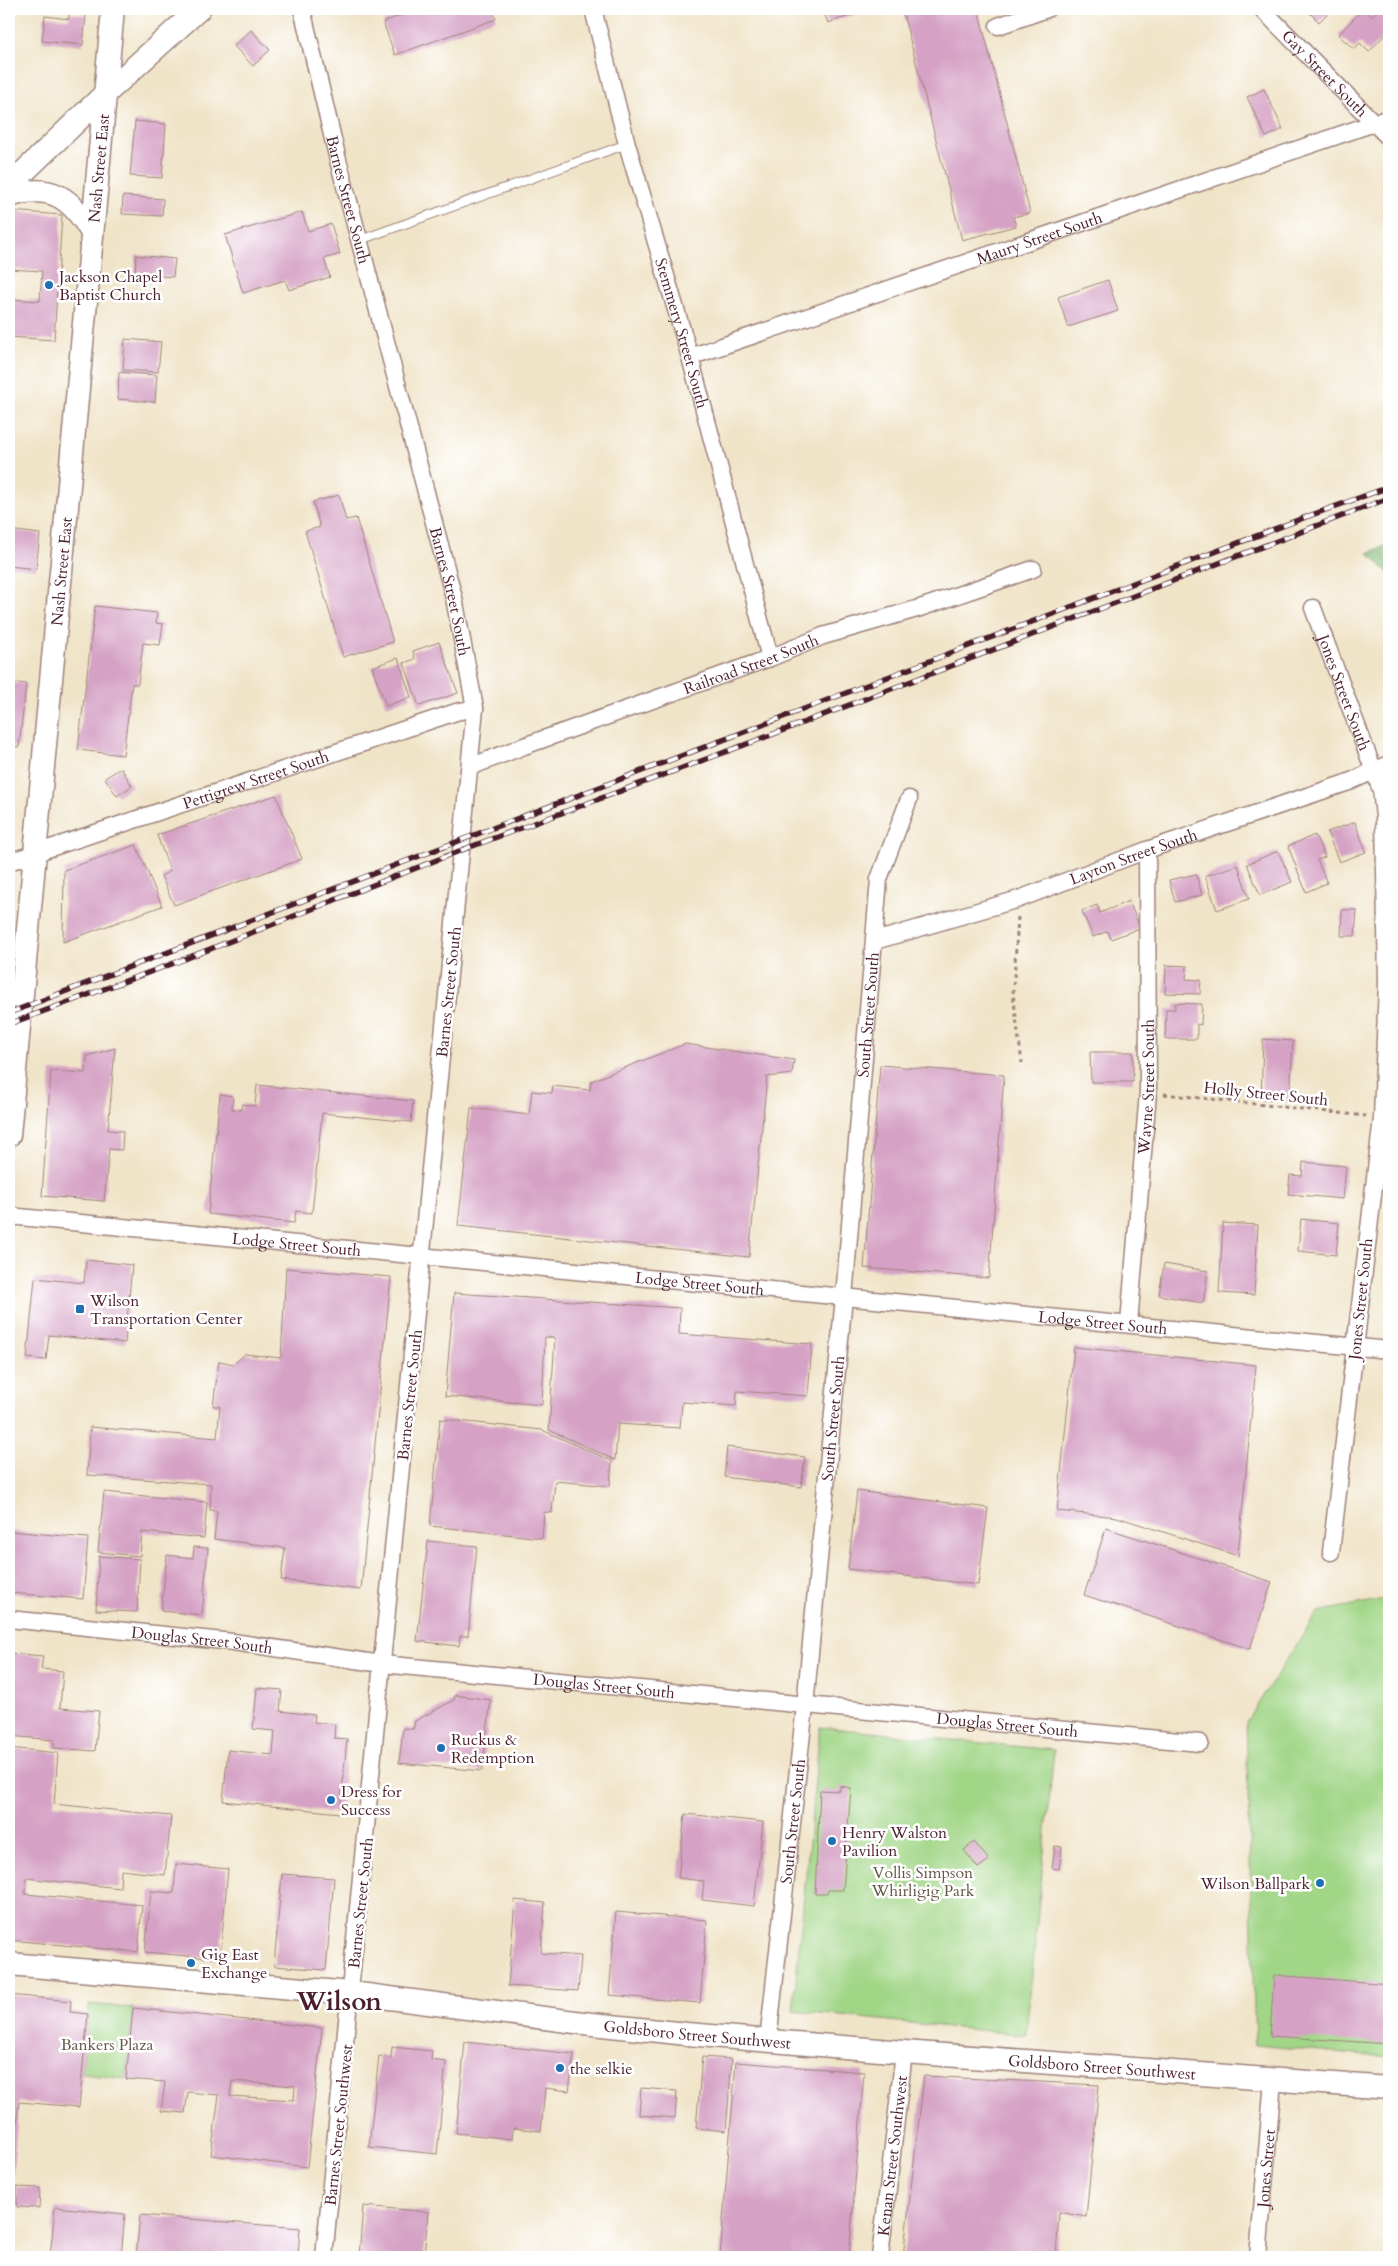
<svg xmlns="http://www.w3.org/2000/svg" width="1398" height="2266" font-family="Cardo,serif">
	<rect width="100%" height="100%" fill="#fff"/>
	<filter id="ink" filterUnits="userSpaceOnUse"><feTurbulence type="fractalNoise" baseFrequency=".02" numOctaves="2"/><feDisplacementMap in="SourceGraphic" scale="10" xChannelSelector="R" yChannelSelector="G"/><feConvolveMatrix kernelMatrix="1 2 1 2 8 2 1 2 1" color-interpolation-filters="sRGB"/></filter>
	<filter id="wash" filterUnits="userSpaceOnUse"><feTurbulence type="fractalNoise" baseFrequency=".0096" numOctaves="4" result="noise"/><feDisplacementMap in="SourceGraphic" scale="20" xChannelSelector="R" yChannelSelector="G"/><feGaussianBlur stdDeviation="1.12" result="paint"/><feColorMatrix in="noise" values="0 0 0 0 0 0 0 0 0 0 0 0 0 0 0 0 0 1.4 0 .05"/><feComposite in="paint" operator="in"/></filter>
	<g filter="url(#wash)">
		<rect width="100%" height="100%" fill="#f0e4c8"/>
		<path fill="#a1d687" stroke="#767a59" d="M1389,1598v459l-134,-12 -9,-323 72,-110z
			M820,1727l234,23 -28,285 -233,-24z
			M89,2004l44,4 -7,71 -44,-5z"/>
		<path fill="#80b774" stroke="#656b50" d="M1389,544v30l-21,-21z"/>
		<g id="blocks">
			<path fill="#d5a2c5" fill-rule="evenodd" d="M419,9h73l4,10 -101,36 -12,-33z
				M823,9h34l1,4 -30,10z
				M902,9h76l52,204 -17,4 3,9 -54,14z
				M1306,9h26l-13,13z
				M1363,9l9,7 7,-7h10v21l-20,22 -9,-9 -6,6 -16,-14z
				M69,13l17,2 -3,30 -41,-4 3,-25 24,3z
				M251,30l19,20 -17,16 -19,-20z
				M1264,89l19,40 -17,8 -19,-40z
				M135,121l31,3 -4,54 -32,-2z
				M123,196l40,3 -1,17 -40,-2z
				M9,211l53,4 -8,125 -45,-3v-38l31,2 2,-30 -33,-2z
				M302,212l6,19 23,-7 9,30 -16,5 6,18 -41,13 -4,-10 -42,13 -18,-58z
				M136,255l39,4 -2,18 -38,-3z
				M1108,280l10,31 -50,16 -10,-30z
				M125,339l36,3 -3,30 -35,-2z
				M119,372l38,3 -2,27 -37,-3z
				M339,495l7,25 10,-2 37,124 -50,15 -38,-126 15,-4 -7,-25z
				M9,530l31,4 -4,35 -27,-3z
				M95,606l62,7 -1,10 7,1 -3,21 -17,-2 -5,41h-6l-9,71 -45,-5z
				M439,642l19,51 -39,13 -15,-43 11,-4 -2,-8z
				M398,658l13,39 -25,9 -14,-39z
				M9,682l17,2 -7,63 -10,-1z
				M121,768l11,18 -15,10 -12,-18z
				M9,793l4,1 -3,27h-1z
				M276,795l26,64 -128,46 -13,-29 9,-5 -13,-36z
				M1355,822l11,30 -27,10 -12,-30z
				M1315,835l10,22 -8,3 10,23 -21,9 -18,-46z
				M136,845l26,61 -99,36 1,-72z
				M1278,851l14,31 -32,13 -13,-31z
				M1238,865l11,34 -32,11 -12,-34z
				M1196,874l6,21 -27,7 -6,-22z
				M1129,901l11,27 -29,11 -3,-8 -15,6 -11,-26 15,-6 3,8z
				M1342,910h15l-2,26h-14z
				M1166,965l21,1 -1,13 15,1 -1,14 -35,-1z
				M1175,1003l27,1 -1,21 -4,-1v15h-32l1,-30h9z
				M1263,1039l30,2 -3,59 -29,-1z
				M685,1044l109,16 -2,14 -25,3 -18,180 -291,-31 13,-118 58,7 3,-24 20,2 1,-7 37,4 1,-9z
				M115,1048l-7,82 15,1 -1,19 -13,-1 -5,52 -62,-5 9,-125 35,2 1,-17z
				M1090,1052h43v30h-42z
				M880,1065l124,10 -15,203 -125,-10z
				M257,1085l156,16 -2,21 -89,-9 -10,100 -16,-2 -2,12 -86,-9 12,-120 13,2 -1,13 9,1 1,-6 13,2z
				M1303,1162l43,4 -3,33 -55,-5 2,-19 12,1z
				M1301,1219l38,4 -3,32 -38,-4z
				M1223,1223l35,2 -4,70 -35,-2z
				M86,1260l46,5 -7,78 -76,-8 -3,25 -19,-2 8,-80 49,5z
				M1164,1264l44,7 -5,32 -44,-8z
				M286,1268l105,9 -30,313 -80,-10 4,-32 -71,-9 3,-28 -7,-1 1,-26 -124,-9 3,-48 127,11 3,-32h-7l6,-45 15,3 11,-10 36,4z
				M454,1293l226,15 -1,26 133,10 -4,52 -71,-5 -1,15 -54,-4 -2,26 -62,-4 -3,36 -66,-30 6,-92 -10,-1 -3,68 -97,-9z
				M1074,1347l182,18 -18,191 -121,-39 -60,-6z
				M440,1419l102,11 70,31 -2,25 -55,-5 -3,32 -8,-1 -2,26 -112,-12z
				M727,1447l78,10 -4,30 -77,-10z
				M857,1491l131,17 -10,77 -130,-16z
				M104,1492l103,10 -3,36 -62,-6 -2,24 -42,-4z
				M1106,1528l166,54 -22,67 -166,-54z
				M9,1531l79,7 -5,61 -74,-6z
				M428,1541l49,5 -9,90h-8l-1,10 -42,-5z
				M194,1547l14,1 -6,67 -41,-4 6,-56 26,3z
				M99,1556l41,3 -3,53 -41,-2z
				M9,1653l34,3 -2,13 22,2 -3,37 39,3 -4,40 -41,-3v-8l-45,-4z
				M257,1688l25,2 -2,21 35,4 -1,7 21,2 -1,14 13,1 -7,74 -117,-12 5,-51 45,5 2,-24 -22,-2z
				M455,1695l36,5 -9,71 -83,-8 4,-35 10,1 2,-8 39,-21z
				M9,1748l49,5 -4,51 117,12 -6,59 -44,-5 -1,18 -94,-10 -1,16 117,11 -4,47 -129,-12z
				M840,1786l11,2 -8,102h-15l-1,4h-12l5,-104 20,1z
				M685,1814l78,8 -9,84 -52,-6 2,-19 -26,-3z
				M974,1842l15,18 -11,8 -14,-18z
				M1055,1846l7,1 -3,22 -7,-1z
				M176,1864l52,5 -8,90 -75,-7 6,-61 23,2z
				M282,1874l52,4 -8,92 -52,-4z
				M515,1900l30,3 -4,50 40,3 -3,35 -70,-5z
				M616,1912l91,8 -7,83 -91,-8z
				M1274,1975l115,9v60l-119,-8z
				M9,1995l62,6 -1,11 18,2 -9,93 -60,-5 -7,79h-3z
				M133,2008l189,20 -15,139 -96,-12 8,-60 -31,-3 -3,21 -24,-2 4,-29 -39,-3zM232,2081l63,5 -1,14 -64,-4z
				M465,2042l109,12 -5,37 -24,-3 -4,43 -28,-3 -1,11 -56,-6z
				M392,2047l40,4 -1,9 15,2 -9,92 -68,-7 10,-91 12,2z
				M702,2057l30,2 -6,72 -30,-3z
				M736,2062l128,10 -15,185h-129z
				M924,2076l175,9 -13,132 -27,-5 -3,45h-153z
				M641,2088l36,3 -2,27 -36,-3z
				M17,2187l23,1 -1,20 -22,-1z
				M363,2206l65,6 -4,45h-65z
				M55,2207l70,7 -4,43h-71z
				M140,2215l160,13 -2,29h-162z"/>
		</g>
	</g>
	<g filter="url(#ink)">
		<use href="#blocks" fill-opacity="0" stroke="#9d827a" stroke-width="1"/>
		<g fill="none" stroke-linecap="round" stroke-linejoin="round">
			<defs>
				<path id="lane" d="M360,240l267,-96"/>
				<g id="street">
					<path id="s1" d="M302,9l36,151 116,438 21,110 -151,1549"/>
					<path id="s2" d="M593,9l34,135 63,213 80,301"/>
					<path id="s3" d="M1262,9l127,129"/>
					<path d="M998,26l49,-17"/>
					<path id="s4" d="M690,357l699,-239"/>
					<path id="s5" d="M1313,608l68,182 3,26 3,167 -5,135 -51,434"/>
					<path id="s6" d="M470,767l54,-21 246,-88 53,-22 97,-28 113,-39"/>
					<path id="s7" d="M9,862l447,-150 19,-4"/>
					<path id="s8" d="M875,941l144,-42 128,-49 202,-68 40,-18"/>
					<path id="s9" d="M9,1216l1380,134"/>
					<path id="s10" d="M1129,1324l19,-232 -1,-242"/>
					<path id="s11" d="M9,1619l224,23 149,22 818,79"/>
					<path id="s12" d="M768,2041l37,-335 39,-409 35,-418 30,-80"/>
					<path id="s13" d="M880,2257l24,-205"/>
					<path id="s14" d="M1258,2257l15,-177"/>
				</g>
				<g id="secondary">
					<path d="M9,186l96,-92 94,-85"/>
					<path d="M9,196c42,-13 62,1 83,37"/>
					<path id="s15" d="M9,1135l104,-1126"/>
					<path id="s16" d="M9,1964l342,29 232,30 104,11 217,18 485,36"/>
				</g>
			</defs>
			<use href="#lane" stroke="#9d827a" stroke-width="10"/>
			<use href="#street" stroke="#9d827a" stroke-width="19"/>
			<use href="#secondary" stroke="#9d827a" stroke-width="25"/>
			<path stroke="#9d827a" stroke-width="3" stroke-dasharray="4 4" stroke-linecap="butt" d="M1018,917l-5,77 9,69
				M1164,1094l202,22"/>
			<use href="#lane" stroke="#fff" stroke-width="8"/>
			<use href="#street" stroke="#fff" stroke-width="16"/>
			<use href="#secondary" stroke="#fff" stroke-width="22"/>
			<defs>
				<path id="rail" d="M9,1013l1297,-496 83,-30
					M9,1024l168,-62 285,-112 309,-115 618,-237"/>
			</defs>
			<use href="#rail" stroke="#4a1f2b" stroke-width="5.5"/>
			<use href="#rail" stroke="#fff" stroke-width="4" stroke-dasharray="11" stroke-linecap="butt"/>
		</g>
	</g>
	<g fill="#1f6fb2" stroke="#fff" stroke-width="2">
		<circle cx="49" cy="285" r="5"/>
		<rect x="75" y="1304" width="10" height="10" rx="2.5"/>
		<circle cx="441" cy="1748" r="5"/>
		<circle cx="331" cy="1800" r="5"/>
		<circle cx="832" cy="1841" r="5"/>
		<circle cx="1320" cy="1883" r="5"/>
		<circle cx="191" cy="1963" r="5"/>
		<circle cx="560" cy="2068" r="5"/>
	</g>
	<g text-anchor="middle" stroke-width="5" stroke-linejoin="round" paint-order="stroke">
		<g font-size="16" fill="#4a1f2b" stroke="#fff">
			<text dy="6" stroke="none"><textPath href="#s3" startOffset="90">Gay Street South</textPath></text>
			<text dy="6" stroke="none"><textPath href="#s15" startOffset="971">Nash Street East</textPath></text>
			<text dy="6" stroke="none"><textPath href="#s1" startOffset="196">Barnes Street South</textPath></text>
			<text dy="6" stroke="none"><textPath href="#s4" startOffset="369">Maury Street South</textPath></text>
			<text dy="6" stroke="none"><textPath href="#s2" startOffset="336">Stemmery Street South</textPath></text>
			<text dy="6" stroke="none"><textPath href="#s15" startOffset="566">Nash Street East</textPath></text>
			<text dy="6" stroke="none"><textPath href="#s1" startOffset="601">Barnes Street South</textPath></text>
			<text dy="6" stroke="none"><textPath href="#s6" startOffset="299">Railroad Street South</textPath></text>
			<text dy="6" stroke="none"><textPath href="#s5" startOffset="90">Jones Street South</textPath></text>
			<text dy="6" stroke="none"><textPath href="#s7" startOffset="260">Pettigrew Street South</textPath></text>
			<text dy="6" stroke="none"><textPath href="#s8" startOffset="272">Layton Street South</textPath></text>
			<text transform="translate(448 992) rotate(-84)" y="6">Barnes Street South</text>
			<text dy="6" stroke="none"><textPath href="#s12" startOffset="1031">South Street South</textPath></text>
			<text dy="6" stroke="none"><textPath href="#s10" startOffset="238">Wayne Street South</textPath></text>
			<text transform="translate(1266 1093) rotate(6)" y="6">Holly Street South</text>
			<text dy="6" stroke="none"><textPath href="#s9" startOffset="289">Lodge Street South</textPath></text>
			<text dy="6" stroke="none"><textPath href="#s9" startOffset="694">Lodge Street South</textPath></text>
			<text transform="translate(1360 1299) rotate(-84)" y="6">Jones Street South</text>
			<text dy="6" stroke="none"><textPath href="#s9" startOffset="1099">Lodge Street South</textPath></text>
			<text transform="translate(409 1395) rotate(-84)" y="6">Barnes Street South</text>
			<text dy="6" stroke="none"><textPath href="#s12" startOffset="626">South Street South</textPath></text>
			<text dy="6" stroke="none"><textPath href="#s11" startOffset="194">Douglas Street South</textPath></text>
			<text dy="6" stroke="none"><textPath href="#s11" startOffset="599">Douglas Street South</textPath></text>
			<text dy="6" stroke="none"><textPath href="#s11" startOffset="1004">Douglas Street South</textPath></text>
			<text dy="6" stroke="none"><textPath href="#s12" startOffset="221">South Street South</textPath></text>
			<text transform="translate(360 1903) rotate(-84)" y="6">Barnes Street South</text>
			<text dy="6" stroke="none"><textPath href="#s16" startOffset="692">Goldsboro Street Southwest</textPath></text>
			<text dy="6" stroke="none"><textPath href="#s16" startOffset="1098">Goldsboro Street Southwest</textPath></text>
			<text transform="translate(338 2125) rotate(-84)" y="6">Barnes Street Southwest</text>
			<text dy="6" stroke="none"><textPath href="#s13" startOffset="102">Kenan Street Southwest</textPath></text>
			<text dy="6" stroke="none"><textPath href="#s14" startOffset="89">Jones Street</textPath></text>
		</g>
		<g font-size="16" fill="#4a1f2b" stroke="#fff" text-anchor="start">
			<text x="59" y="282">Jackson Chapel<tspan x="59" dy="18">Baptist Church</tspan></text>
			<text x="90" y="1306">Wilson<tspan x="90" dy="18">Transportation Center</tspan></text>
			<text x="451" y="1745">Ruckus &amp;<tspan x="451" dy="18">Redemption</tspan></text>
			<text x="341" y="1797">Dress for<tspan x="341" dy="18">Success</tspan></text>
			<text x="842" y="1838">Henry Walston<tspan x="842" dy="18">Pavilion</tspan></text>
			<text x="1310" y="1889" text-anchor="end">Wilson Ballpark</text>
			<text x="201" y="1960">Gig East<tspan x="201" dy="18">Exchange</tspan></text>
			<text x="570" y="2074">the selkie</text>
		</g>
		<g font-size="16" fill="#645647" stroke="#fff">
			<text x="923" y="1878">Vollis Simpson<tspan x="923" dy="18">Whirligig Park</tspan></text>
			<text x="107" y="2050">Bankers Plaza</text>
		</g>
		<g font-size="26" font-weight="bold" fill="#4a1f2b" stroke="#fff">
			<text x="339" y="2010">Wilson</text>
		</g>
	</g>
	<rect width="1398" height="2266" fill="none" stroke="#fff" stroke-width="30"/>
</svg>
